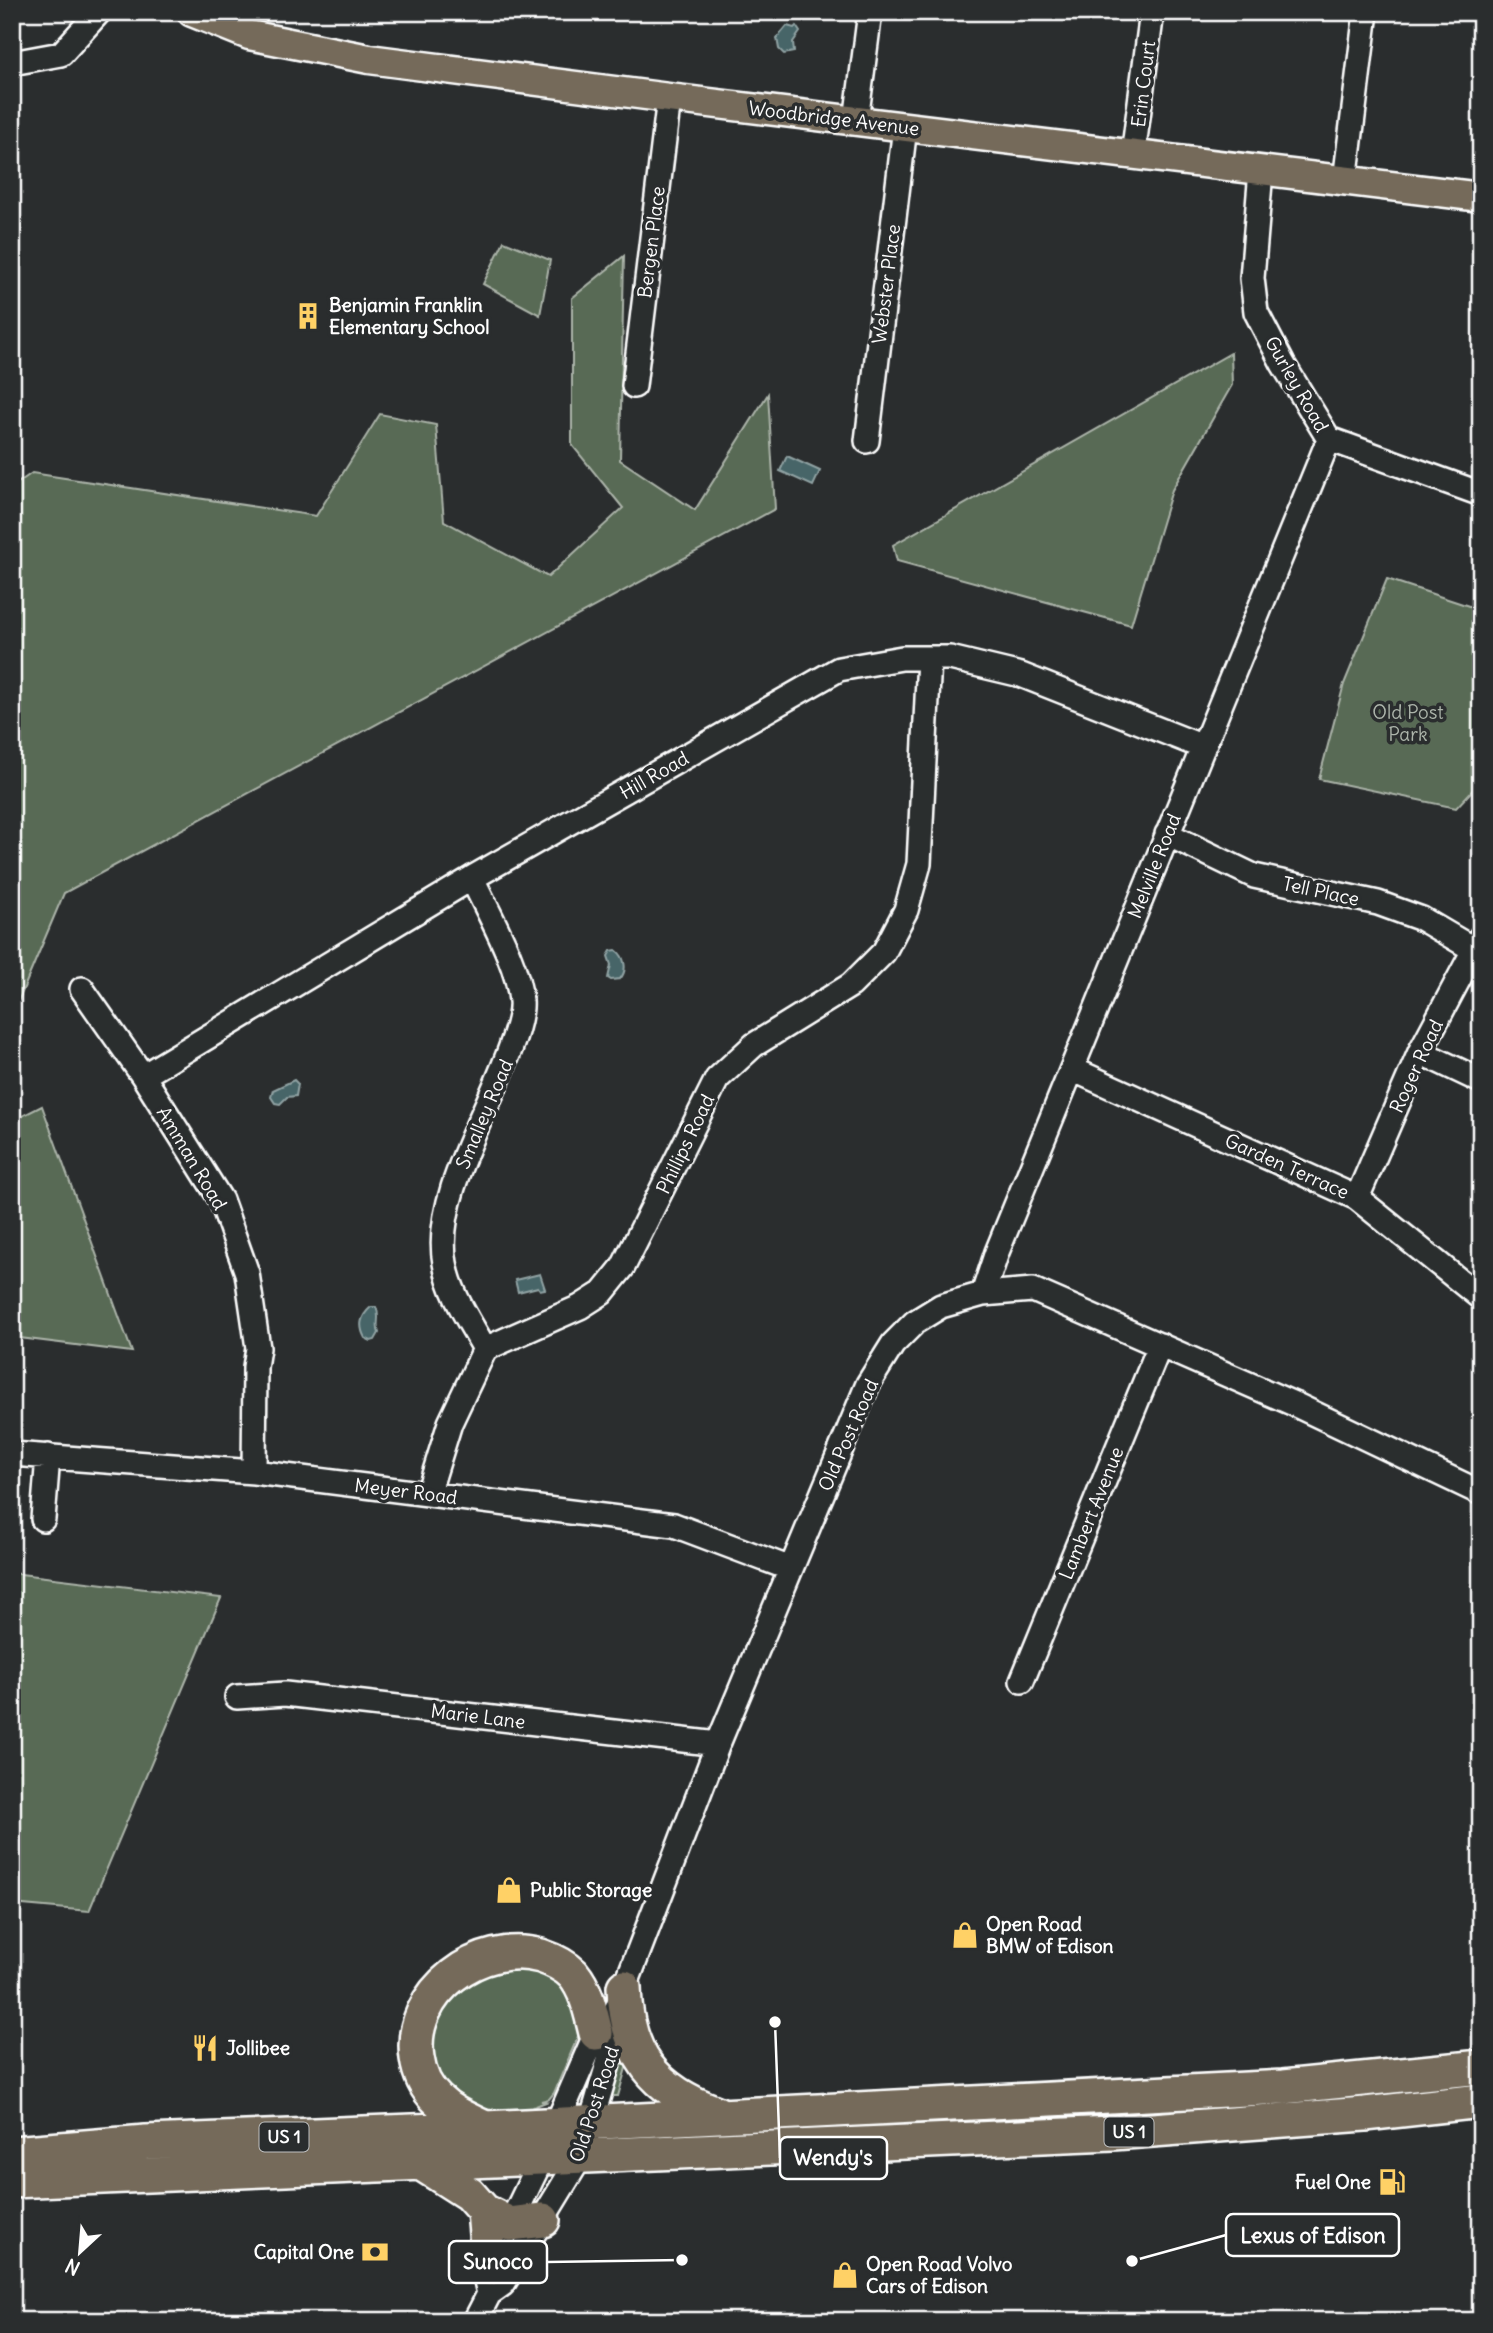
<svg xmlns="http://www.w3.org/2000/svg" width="1493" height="2333" font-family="Delius,sans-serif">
	<rect width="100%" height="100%" fill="#2a2d2e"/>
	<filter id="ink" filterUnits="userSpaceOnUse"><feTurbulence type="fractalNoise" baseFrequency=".0143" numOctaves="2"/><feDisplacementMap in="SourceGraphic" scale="14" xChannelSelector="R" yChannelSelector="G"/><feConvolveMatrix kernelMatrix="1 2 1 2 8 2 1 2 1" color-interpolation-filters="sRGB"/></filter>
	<g filter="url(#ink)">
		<path fill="#586a54" stroke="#acb4aa" stroke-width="2" d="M504,241l46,19 -10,55 -57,-31z
			M624,256l-4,204 75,50 73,-116 7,115 -711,384 -52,123v-529l20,-14 284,43 64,-102 56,11 8,96 104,56 75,-69 -51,-63v-147z
			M1231,353l1,32 -60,105 -41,135 -234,-64 -4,-16z
			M1387,579l94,31v171l-25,27 -137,-29 25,-95z
			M42,1106l90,246 -120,-15v-216z
			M12,1573l209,25 -132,313 -77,-7z
			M530,1965l32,13 17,40v16l-25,59 -5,6 -8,2 5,1 -23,9h-42l-48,-32 -3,-56 42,-48z
			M620,2040l10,14 -12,42h-14z"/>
		<path fill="#476568" stroke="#91a3a4" stroke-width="2" d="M787,26l7,2 2,-2 4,6 -7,10 1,10 -10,2 -5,-5 -2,-11z
			M787,456l33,15 -7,15 -33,-15z
			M616,950c9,7 12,20 4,29l-9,1 -3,-2 3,-13 -3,-9 3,-5z
			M294,1080l4,4 -2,12 -9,1 -7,7 -5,-1 -4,-6 2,-7z
			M540,1274l5,15 -5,1 -2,-3 -20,5 -3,-12z
			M371,1307h5c5,10 -1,17 3,26l-4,7 -4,1 -6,-3c-7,-13 -4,-22 6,-31z"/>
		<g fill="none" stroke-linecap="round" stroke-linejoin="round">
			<defs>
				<path id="minor" d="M12,63l49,-9 38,-42
					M856,121l14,-109
					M1133,155l19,-143
					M1261,171l-9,107 4,34 27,52 46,75 152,55
					M1345,181l21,-169
					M634,386l35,-288
					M867,441l38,-314
					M1167,834l87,42 124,27 44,16 51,30
					M472,878c16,35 46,85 49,123 2,19 -14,57 -22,76 -22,53 -65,128 -54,186 5,31 25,59 40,86
					M82,989l61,87 78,124 26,73 11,75 -3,19 -1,105
					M1420,1052l61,29
					M1072,1069l285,129 124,100
					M143,1076l329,-198 367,-209 63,-11h48l71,17 182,72
					M1357,1198l63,-146 61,-115
					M983,1294l14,-42 332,-813
					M12,1454l242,18 420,53 117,44
					M428,1494l22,-71 35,-74 95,-42 22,-14 21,-26 94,-188 37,-34 97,-60 33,-33 22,-42 13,-46 10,-206
					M43,1519l5,-63
					M1022,1681l138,-336
					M237,1697l48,-3 433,50
					M489,2294l-4,-18 57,-118 54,-125 19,-20 103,-269 150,-360 25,-40 22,-22 26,-16 42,-12 50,-4 261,114 187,89
					M475,2321l14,-27 14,-10 78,-128 35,-119 -1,-24"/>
				<path id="major" d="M192,12l57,23 120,24 300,39 812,99"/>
				<path id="highway" d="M624,1987c2,68 30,103 93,126
					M483,2127c-16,-8 -32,-14 -45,-27 -12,-11 -19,-27 -21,-42 -10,-66 63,-119 124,-102 12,4 23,9 32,18 14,17 18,39 23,59
					M12,2153l134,-11 340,-14 797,-41 198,-20
					M422,2164l47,30 15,17 5,57
					M12,2181l1101,-48 252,-19 116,-13
					M484,2211l26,13 33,-4"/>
			</defs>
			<use href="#minor" stroke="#fff" stroke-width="28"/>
			<use href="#major" stroke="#fff" stroke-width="33"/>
			<use href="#highway" stroke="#fff" stroke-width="38"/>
			<use href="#minor" stroke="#2a2d2e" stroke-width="23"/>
			<use href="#major" stroke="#746a5a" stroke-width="28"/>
			<use href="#highway" stroke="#746a5a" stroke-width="33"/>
		</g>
	</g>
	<defs>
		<symbol id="building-bare" viewBox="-9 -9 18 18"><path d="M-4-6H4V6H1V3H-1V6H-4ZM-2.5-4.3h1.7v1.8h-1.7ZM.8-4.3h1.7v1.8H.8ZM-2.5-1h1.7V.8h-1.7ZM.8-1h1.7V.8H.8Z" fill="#ffd166" stroke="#2a2d2e" stroke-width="2.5" paint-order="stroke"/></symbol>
		<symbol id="shop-bare" viewBox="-9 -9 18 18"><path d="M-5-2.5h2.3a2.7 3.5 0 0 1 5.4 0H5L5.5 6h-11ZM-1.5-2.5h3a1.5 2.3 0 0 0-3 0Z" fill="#ffd166" stroke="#2a2d2e" stroke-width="2.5" paint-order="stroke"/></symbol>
		<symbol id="restaurant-bare" viewBox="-9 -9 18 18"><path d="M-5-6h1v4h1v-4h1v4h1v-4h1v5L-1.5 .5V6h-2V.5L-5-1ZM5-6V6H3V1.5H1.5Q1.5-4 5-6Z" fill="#ffd166" stroke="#2a2d2e" stroke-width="2.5" paint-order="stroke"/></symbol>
		<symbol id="fuel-bare" viewBox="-9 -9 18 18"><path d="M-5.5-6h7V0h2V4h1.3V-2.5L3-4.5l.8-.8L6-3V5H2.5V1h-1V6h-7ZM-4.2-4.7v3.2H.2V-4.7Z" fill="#ffd166" stroke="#2a2d2e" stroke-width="2.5" paint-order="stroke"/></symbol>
		<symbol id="bank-bare" viewBox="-9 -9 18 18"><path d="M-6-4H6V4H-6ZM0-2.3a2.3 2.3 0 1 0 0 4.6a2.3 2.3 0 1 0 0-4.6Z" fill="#ffd166" stroke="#2a2d2e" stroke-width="2.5" paint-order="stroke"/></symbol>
	</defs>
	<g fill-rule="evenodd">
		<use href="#building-bare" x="289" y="297" width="38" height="38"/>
		<use href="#shop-bare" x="490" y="1871" width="38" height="38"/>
		<use href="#shop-bare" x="946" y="1916" width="38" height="38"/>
		<use href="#restaurant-bare" x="186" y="2029" width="38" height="38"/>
		<use href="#fuel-bare" x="1373" y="2163" width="38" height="38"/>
		<use href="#bank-bare" x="356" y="2233" width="38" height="38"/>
		<use href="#shop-bare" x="826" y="2256" width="38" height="38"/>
	</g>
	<g text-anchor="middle" stroke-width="7" stroke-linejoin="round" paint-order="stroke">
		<g fill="#2a2d2e" stroke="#bfc0c0" stroke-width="2">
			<rect x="1104.5" y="2117.5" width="49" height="29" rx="5"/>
			<rect x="259.5" y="2122.5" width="49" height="29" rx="5"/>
		</g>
		<g font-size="18" font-weight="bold" fill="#fff">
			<text x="1129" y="2138">US 1</text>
			<text x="284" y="2143">US 1</text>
		</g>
		<g font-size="19" fill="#fff" stroke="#2a2d2e">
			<text transform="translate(1143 84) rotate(-83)" y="7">Erin Court</text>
			<text transform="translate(834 118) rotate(7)" y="7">Woodbridge Avenue</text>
			<text transform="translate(651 242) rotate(-83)" y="7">Bergen Place</text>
			<text transform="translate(886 284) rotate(-83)" y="7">Webster Place</text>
			<text transform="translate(1297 384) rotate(60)" y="7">Gurley Road</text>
			<text transform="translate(654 775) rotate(-30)" y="7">Hill Road</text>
			<text transform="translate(1154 866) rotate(-68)" y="7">Melville Road</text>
			<text transform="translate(1321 891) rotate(12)" y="7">Tell Place</text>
			<text transform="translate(1416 1066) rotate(-65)" y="7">Roger Road</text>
			<text transform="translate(484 1114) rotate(-67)" y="7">Smalley Road</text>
			<text transform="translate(685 1144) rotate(-64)" y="7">Phillips Road</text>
			<text transform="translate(192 1158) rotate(59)" y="7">Amman Road</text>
			<text transform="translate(1287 1166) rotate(24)" y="7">Garden Terrace</text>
			<text transform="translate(848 1435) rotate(-66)" y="7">Old Post Road</text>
			<text transform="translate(406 1491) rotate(7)" y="7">Meyer Road</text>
			<text transform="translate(1091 1513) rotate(-68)" y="7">Lambert Avenue</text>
			<text transform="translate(478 1716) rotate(7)" y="7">Marie Lane</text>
			<text transform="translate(594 2104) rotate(-72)" y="7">Old Post Road</text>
		</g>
		<g font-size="19" font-weight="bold" fill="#fff" stroke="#2a2d2e" text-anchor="start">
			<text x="329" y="312">Benjamin Franklin<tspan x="329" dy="22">Elementary School</tspan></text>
			<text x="530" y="1897">Public Storage</text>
			<text x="986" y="1931">Open Road<tspan x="986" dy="22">BMW of Edison</tspan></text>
			<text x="226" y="2055">Jollibee</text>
			<text x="1371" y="2189" text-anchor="end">Fuel One</text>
			<text x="354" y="2259" text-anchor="end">Capital One</text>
			<text x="866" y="2271">Open Road Volvo<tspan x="866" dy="22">Cars of Edison</tspan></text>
		</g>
		<g font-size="19" fill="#acb4aa" stroke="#2a2d2e">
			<text x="1408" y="719">Old Post<tspan x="1408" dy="22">Park</tspan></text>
		</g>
	</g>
	<path fill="none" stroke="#fff" stroke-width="2.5" d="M775 2022L780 2158M1132 2261L1226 2235M682 2260L547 2262"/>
	<g fill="#fff" stroke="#2a2d2e" stroke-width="2.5">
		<circle cx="775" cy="2022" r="7"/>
		<circle cx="1132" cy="2261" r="7"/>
		<circle cx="682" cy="2260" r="7"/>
	</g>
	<g fill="#2a2d2e" stroke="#fff" stroke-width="2.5">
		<rect x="780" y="2137" width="107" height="42" rx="7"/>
		<rect x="1226" y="2214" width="173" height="42" rx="7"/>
		<rect x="449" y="2241" width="98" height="42" rx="7"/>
	</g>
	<g font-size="21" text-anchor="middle" font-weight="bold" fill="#fff">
		<text x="833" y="2165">Wendy's</text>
		<text x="1313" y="2243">Lexus of Edison</text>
		<text x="498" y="2269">Sunoco</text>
	</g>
	<rect width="1493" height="2333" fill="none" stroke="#2a2d2e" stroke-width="42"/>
	<rect x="21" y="21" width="1451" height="2291" fill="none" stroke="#fff" stroke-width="2.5" filter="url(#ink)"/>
	<g transform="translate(80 2252) rotate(206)" stroke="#2a2d2e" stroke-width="5" paint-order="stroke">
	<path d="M0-5L12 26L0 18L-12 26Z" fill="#ffffff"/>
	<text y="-10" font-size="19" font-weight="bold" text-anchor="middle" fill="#ffffff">N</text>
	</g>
</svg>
